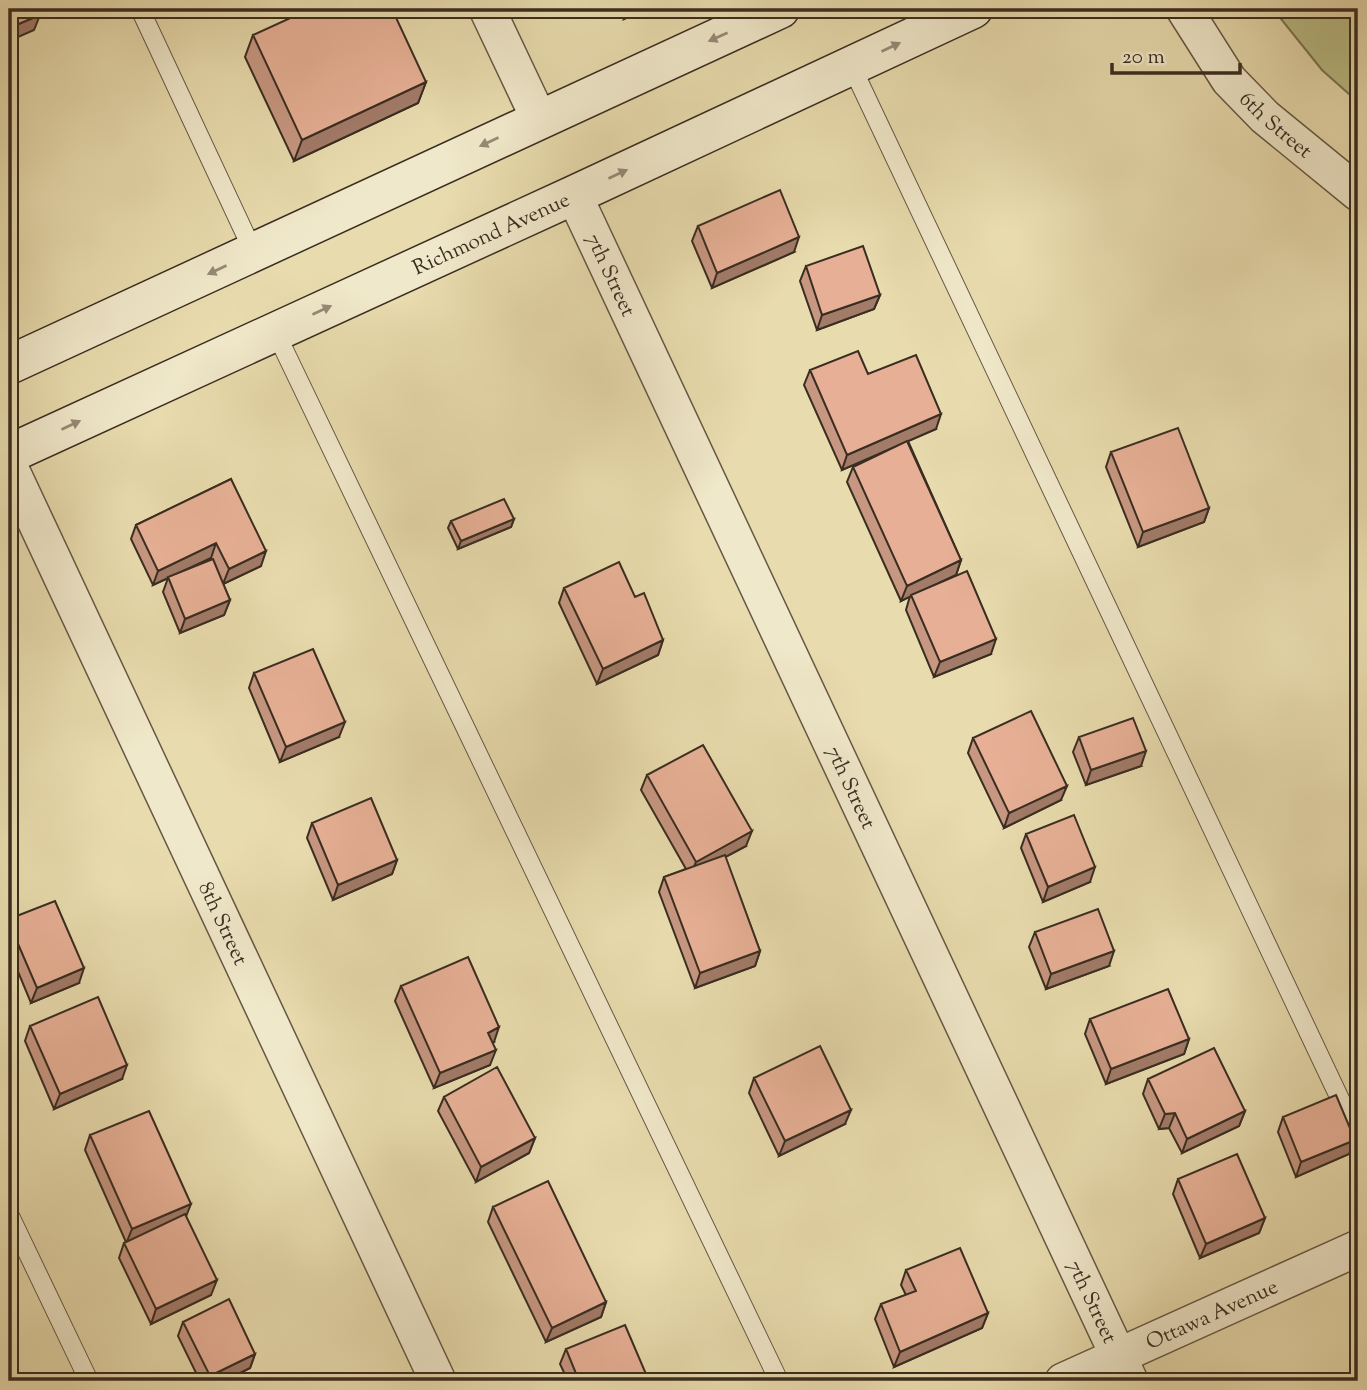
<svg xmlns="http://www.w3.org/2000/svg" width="1367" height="1390" font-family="'Sorts Mill Goudy',serif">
	<rect width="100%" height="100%" fill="#e8dbad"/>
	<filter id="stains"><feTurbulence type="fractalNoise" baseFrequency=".00286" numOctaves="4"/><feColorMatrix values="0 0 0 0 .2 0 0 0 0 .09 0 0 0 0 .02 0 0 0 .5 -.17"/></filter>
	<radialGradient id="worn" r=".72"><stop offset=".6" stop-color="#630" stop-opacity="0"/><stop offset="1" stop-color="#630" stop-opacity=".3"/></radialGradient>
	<path fill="#bbbe86" stroke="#7a7654" stroke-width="2" d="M1273,9h85v93l-36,-32z"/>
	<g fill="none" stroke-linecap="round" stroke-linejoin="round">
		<defs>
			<path id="service" d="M140,9l114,244
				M851,65l507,1072
				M275,331l504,1050
				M9,1214l80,167"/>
			<g id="minor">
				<path d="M487,9l52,110"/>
				<path id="s1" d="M1184,9l45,71 36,37 93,76"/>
				<path id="s2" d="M574,195l556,1186"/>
				<path id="s3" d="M9,465l429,916"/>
				<path id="s4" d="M1063,1381l295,-133"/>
			</g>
			<g id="secondary">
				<path d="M9,365l771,-356"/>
				<path id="s5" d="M9,454l565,-259 399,-186"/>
			</g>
		</defs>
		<use href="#service" stroke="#665844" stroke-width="20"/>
		<use href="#minor" stroke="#665844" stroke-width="38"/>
		<use href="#secondary" stroke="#3a2d21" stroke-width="41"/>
		<use href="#service" stroke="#f0e8ca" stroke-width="18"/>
		<use href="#minor" stroke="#f0e8ca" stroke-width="35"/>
		<use href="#secondary" stroke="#f0e8ca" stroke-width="38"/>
	</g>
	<path fill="#c79781" stroke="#3a2d21" stroke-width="2" fill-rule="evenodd" d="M620,9h24l-20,10z
		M253,35l173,47 -8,21 -124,58 -49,-104z
		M698,226l96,26 -82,36 -20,-47z
		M806,266l74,29 -6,14 -57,21 -17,-49z
		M810,370l58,4 68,55 -28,12 53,119 -5,15 -24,11 59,68 -57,23 -28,-67 4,-14 -9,5 -54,-119 6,-15 40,-19 -51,22 -38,-85z
		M1111,452l98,56 -5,14 -66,25 -32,-80z
		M231,479l30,87 -38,18 7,16 -6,15 -44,18 -17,-41 5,-14 -15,7 -22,-46 5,-14zM211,558v1l-26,11z
		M514,519l-3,8 -53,22 -10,-21 3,-7z
		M564,588l71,9 28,43 -5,15 -61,29 -38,-81z
		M254,673l85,64 -59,25 -31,-74z
		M1079,737l62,29 -55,19 -13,-33z
		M973,738l88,62 -57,28 -36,-75z
		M647,775l99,71 -21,11 35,94 -5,15 -60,22 -36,-96 5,-15 22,-8 -45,-79z
		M312,823l85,37 -5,14 -59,26 -26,-62z
		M1026,834l64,48 -47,20 -22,-54z
		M9,919l70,64 -48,20 -22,-53z
		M1035,932l74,34 -63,23 -17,-42z
		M401,986l93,56 -2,1 -2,22 -56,23 -39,-87z
		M1090,1019l99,20 -5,15 -78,30 -21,-50z
		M30,1026l92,53 -68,30 -29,-68z
		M754,1078l91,46 -66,32 -30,-63z
		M1148,1079l97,32 -6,15 -57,27 -13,-25 -10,1 -16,-35z
		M444,1097l91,41 -6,15 -53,29 -38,-71z
		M1283,1117l66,37 -53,23 -18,-45z
		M90,1135l96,82 25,78 -60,29 -32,-66 5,-15 2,-1 -41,-92z
		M1178,1179l87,39 -6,15 -59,25 -27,-64z
		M493,1207l113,95 -5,15 -55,25 -58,-120z
		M906,1270l82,43 -6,15 -88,39 -19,-48 6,-15 25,-9 -5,-10z
		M183,1322l72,32 -5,14 -26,13h-24l-22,-45z
		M566,1349l83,32h-81l-8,-17z"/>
	<path fill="#a27b69" stroke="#3a2d21" stroke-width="2" d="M628,9h16l-20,10z
		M40,15l-6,15 -25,11v-13z
		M426,82l-8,21 -124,58 8,-21z
		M799,237l-5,15 -82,36 5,-15z
		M880,295l-6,14 -57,21 5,-15z
		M941,414l-5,15 -94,41 5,-15z
		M1209,508l-5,14 -66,25 5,-15z
		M514,519l-3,8 -53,22 3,-8z
		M216,543l-5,15 -58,27 5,-14z
		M266,551l-5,15 -38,18 6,-15z
		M961,560l-5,15 -55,26 6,-15z
		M230,600l-6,15 -44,18 5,-14z
		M996,639l-5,15 -57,23 6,-15z
		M663,640l-5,15 -61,29 6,-15z
		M345,722l-6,15 -59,25 6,-15z
		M1146,751l-5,15 -55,19 5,-15z
		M1067,786l-6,14 -57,28 5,-15z
		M752,831l-6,15 -56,30 6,-14z
		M397,860l-5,14 -59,26 5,-15z
		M1095,867l-5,15 -47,20 5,-15z
		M760,951l-5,15 -60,22 5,-15z
		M1114,951l-5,15 -63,23 5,-15z
		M84,968l-5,15 -48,20 6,-15z
		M499,1027l-5,15 -12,6 6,-15z
		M1189,1039l-5,15 -78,30 5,-15z
		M496,1050l-6,15 -56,23 6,-15z
		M127,1065l-5,14 -68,30 6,-15z
		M851,1110l-6,14 -66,32 6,-15z
		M1245,1111l-6,15 -57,27 5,-14z
		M1175,1113l-6,15 -10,1 6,-15z
		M535,1138l-6,15 -53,29 5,-15z
		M1355,1140l-6,14 -53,23 5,-15z
		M191,1204l-6,15 -59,25 6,-15z
		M1265,1218l-6,15 -59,25 6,-14z
		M217,1280l-6,15 -60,29 5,-15z
		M606,1302l-5,15 -55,25 6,-14z
		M988,1313l-6,15 -88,39 6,-15z
		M255,1354l-5,14 -26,13h-16l2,-5z"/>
	<path fill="#e7b096" stroke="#3a2d21" stroke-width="2" d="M9,9h28l3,6 -31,13z
		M310,9h82l34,73 -124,58 -49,-105z
		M780,190l19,47 -82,36 -19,-47z
		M863,246l17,49 -58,20 -16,-49z
		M858,351l10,23 48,-19 25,59 -94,41 -37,-85z
		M1178,428l31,80 -66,24 -32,-80z
		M907,441l54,119 -54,26 -54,-119z
		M231,479l35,72 -37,18 -13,-26 -58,28 -22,-46z
		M504,499l10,20 -53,22 -10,-20z
		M213,559l17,41 -45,19 -17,-42z
		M619,562l16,35 9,-4 19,47 -60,29 -39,-81z
		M967,571l29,68 -56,23 -29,-67z
		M313,649l32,73 -59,25 -32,-74z
		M1031,711l36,75 -58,27 -36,-75z
		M1133,718l13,33 -55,19 -12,-33z
		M703,745l49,86 -56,31 -49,-87z
		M371,798l26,62 -59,25 -26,-62z
		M1074,815l21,52 -47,20 -22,-53z
		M725,855l35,96 -60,22 -36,-96z
		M55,901l29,67 -47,20 -28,-65v-4z
		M1098,909l16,42 -63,23 -16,-42z
		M468,957l31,70 -11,6 8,17 -56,23 -39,-87z
		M1168,989l21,50 -78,30 -21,-50z
		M98,997l29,68 -67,29 -30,-68z
		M820,1046l31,64 -66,31 -31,-63z
		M1214,1048l31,63 -58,28 -12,-26 -10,1 -17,-35z
		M497,1067l38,71 -54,29 -37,-70z
		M1336,1095l19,45 -54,22 -18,-45z
		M149,1111l42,93 -59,25 -42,-94z
		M1237,1154l28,64 -59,26 -28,-65z
		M548,1181l58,121 -54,26 -59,-121z
		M185,1214l32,66 -61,29 -32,-66z
		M960,1248l28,65 -88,39 -19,-48 35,-13 -10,-21z
		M229,1299l26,55 -45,22 -27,-54z
		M625,1325l24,56h-70l-13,-32z"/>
	<defs><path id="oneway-solid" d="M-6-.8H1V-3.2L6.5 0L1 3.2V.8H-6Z" transform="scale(1.75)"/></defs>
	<g fill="#958a76">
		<use href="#oneway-solid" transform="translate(718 37) rotate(156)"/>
		<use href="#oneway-solid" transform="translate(891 47) rotate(-25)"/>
		<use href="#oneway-solid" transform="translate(489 142) rotate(155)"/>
		<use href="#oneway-solid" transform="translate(618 174) rotate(-25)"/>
		<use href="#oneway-solid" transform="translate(217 270) rotate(155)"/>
		<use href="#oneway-solid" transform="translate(322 310) rotate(-25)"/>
		<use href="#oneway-solid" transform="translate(71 425) rotate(-25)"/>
	</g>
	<g text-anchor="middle" stroke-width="6" stroke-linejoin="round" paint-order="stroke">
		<g font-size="21" fill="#3a2d21" stroke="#f0e8ca">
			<text dy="7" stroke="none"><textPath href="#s1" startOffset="149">6th Street</textPath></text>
			<text dy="7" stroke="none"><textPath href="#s5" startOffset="530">Richmond Avenue</textPath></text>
			<text dy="7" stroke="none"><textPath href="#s2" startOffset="88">7th Street</textPath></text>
			<text dy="7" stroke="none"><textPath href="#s2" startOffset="654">7th Street</textPath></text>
			<text dy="7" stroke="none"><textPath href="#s3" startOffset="506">8th Street</textPath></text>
			<text dy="7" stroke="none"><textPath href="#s2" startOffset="1222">7th Street</textPath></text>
			<text dy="7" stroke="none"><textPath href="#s4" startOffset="163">Ottawa Avenue</textPath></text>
		</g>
	</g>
	<rect width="1367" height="1390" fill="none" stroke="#e8dbad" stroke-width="35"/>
	<rect x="10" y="10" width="1346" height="1369" fill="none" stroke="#3a2d21" stroke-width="3.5"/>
	<rect x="18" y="18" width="1332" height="1355" fill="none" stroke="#3a2d21" stroke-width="2"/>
	<path d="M1112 63v10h128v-10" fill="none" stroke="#3a2d21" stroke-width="3.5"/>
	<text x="1122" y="63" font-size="21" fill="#3a2d21" stroke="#f0e8ca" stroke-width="5" paint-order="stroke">20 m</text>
	<rect width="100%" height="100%" filter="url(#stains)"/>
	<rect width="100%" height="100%" fill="url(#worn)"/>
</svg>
